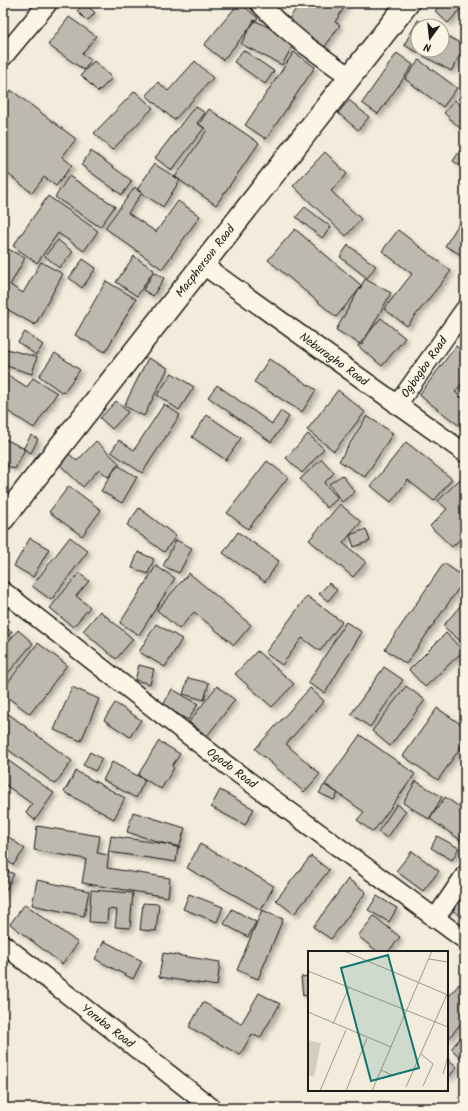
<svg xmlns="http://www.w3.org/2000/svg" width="468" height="1111" font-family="Kalam,sans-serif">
	<defs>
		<filter id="shadow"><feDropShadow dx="3.5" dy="3.5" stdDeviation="2" flood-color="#0004"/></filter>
	</defs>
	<rect width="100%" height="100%" fill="#f3ecdd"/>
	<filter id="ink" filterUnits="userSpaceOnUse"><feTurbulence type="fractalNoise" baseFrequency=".025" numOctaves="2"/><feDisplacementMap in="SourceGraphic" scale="8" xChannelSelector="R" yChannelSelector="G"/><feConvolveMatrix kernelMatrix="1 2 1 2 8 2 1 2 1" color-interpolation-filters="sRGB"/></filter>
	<g filter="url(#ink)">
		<path fill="#beb9ae" stroke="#1c1c1c" filter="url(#shadow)" d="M85,3l10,10 -8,8 -10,-10z
			M239,3h1l18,15 -35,42 -19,-15z
			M300,3h5l7,5 3,-5h32l-12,19 5,3 -18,26 -38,-25z
			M442,3h23l-17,20 -13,-12z
			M69,17l27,19 -14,18 9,6 -7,10 -36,-25z
			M254,20l41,21 -13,24 -41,-21z
			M418,20l11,6h-11v24h24v-17l23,13 -14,25 -47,-26z
			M243,50l31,21 -9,13 -31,-22z
			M294,52l21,15 -49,72 -21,-14z
			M397,53l16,12 -35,49 -16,-11z
			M419,60l38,28 -14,19 -38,-28z
			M94,61l18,17 -14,14 -17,-17z
			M195,61l18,17 -39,42 -28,-25 12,-13 10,9z
			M11,90l65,49 -14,18 10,8 -16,21 -12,-9 -12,16 -29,-23v-70z
			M465,90v15l-7,-6z
			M135,91l18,17 -41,42 -18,-17z
			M349,100l20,17 -11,13 -20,-17z
			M455,100l10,9v24l-21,-20z
			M195,106l10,7 -8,10 7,5 -32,42 -17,-12z
			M209,109l50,34 -43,62 -41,-28 32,-47 -8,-6z
			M465,143v26l-12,-8z
			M91,151l41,30 -10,14 -41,-30z
			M325,152l22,22 -16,17 30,28 -15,17 -53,-50z
			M154,164l26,16 -17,27 -26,-17z
			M69,176l46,30 -15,21 -45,-30z
			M135,187l7,6 -14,20 28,19 22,-31 22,15 -38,53 -57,-41z
			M48,196l50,35 -14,20 -26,-18 -21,30 -24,-17z
			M305,207l26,20 -9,11 -26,-21z
			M465,214v43l-20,-11z
			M295,229l67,57 -26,31 -68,-57z
			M398,230l53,41 -44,55 -23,-17 28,-35 -30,-23z
			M58,240l15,12 -14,16 -14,-12z
			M348,245l28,21 -9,12 -27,-21z
			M6,248l19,10 -15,27 13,8 18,-31 22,12 -28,51 -28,-16 -4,7v-62z
			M134,256l20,14 -17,26 -21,-14z
			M83,259l13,9 -14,20 -13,-10z
			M154,272l10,6 -11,18 -10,-6z
			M365,279l26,14 -29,52 -26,-15z
			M106,281l30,18 -31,53 -30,-17z
			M381,318l24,20 -23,28 -24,-20z
			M25,332l18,13 -7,10 -18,-13z
			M456,346l9,7v26l-10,13 10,8v30l-46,-35z
			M3,348l34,9 -5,17 -29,-9z
			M55,353l25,17 -17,23 -24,-17z
			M148,358l20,10 -24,48 -20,-10z
			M269,359l47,31 -14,22 -48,-30z
			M3,372l24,15 6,-9 24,15 -23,35 -31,-20z
			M172,373l22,14 -15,23 -22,-15z
			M217,385l55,39 9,-13 8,6 -18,25 -63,-45z
			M338,390l27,22 -31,39 -27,-21z
			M116,401l12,11 -16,17 -12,-11z
			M164,404l16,11 -38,58 -31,-21 8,-12 15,10z
			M207,415l34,23 -15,22 -34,-23z
			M367,416l26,17 -28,44 -26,-16z
			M308,434l16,15 -22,24 -16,-15z
			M31,435l7,4 -7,14 -8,-4z
			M3,438l22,11 -10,20 -12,-5z
			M96,441l24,23 -12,13 -9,-8 -16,18 -25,-24 10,-10 9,8z
			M406,442l46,37 -18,22 -26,-21 -17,22 -20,-16z
			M322,459l12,14 -10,10 14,15 -11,10 -27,-29z
			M267,461l21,16 -40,52 -21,-16z
			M117,465l20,12 -15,26 -21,-12z
			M465,474v60l-13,13 -22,-21 17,-17 -9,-8z
			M342,475l13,17 -13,10 -13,-18z
			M69,486l32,24 -19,26 -33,-24z
			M340,504l21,18 -18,21 23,19 -13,15 -44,-37z
			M139,508l37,28 -12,16 -37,-27z
			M366,529l4,12 -16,6 -4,-12z
			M238,532l41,29 -14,21 -42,-29z
			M70,537l18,14 -37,49 -19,-14z
			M30,538l19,11 -16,28 -19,-11z
			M176,540l16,8 -13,25 -16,-7z
			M138,552l16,7 -6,15 -16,-6z
			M444,563l21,15v1l-59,85 -21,-15z
			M156,566l19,12 -36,57 -19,-12z
			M79,573l10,8 -13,15 14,11 -17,20 -23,-19z
			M189,573l62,52 -17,20 -40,-33 -15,17 -22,-19z
			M329,583l8,7 -9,11 -9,-7z
			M307,596l35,26 -22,29 -18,-13 -20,27 -17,-12z
			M461,605l4,4v36l-22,-19z
			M100,611l33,28 -17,20 -33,-28z
			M346,622l16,10 -37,61 -17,-10z
			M156,624l26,15 -17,28 -26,-15z
			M3,628l9,3 -9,12z
			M18,630l15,13 -30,36v-31z
			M446,633l17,18 -38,36 -16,-17z
			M38,643l29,22 -37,49 -27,-20v-5z
			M257,651l37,33 -22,23 -37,-33z
			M139,665l15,4 -4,15 -15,-4z
			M384,667l19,13 -33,47 -19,-13z
			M188,678l21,5 -5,17 -21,-6z
			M217,686l18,14 -28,36 -18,-14z
			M406,686l19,14 -35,46 -18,-15z
			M72,687l27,12 -18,42 -27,-11z
			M310,688l14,13 -38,43 34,30 -16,18 -49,-43z
			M172,689l26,15 -10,16 -25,-15z
			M115,703l26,17 -11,17 -26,-17z
			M437,708l28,19v14l-27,39 -35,-24z
			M3,710l69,51 -17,23 -52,-38z
			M360,735l55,39 -42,58 -16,-12 7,-8 -39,-28z
			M159,741l21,13 -8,12 2,2 -13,21 -23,-14z
			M90,752l12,7 -7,12 -12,-6z
			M3,757l51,36 -19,27 -9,-7 6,-9 -29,-21z
			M112,762l33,18 -9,18 -33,-18z
			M76,771l49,27 -11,21 -50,-27z
			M416,781l26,16 -13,22 -26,-16z
			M324,785l14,8 -4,7 -15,-7z
			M220,790l34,19 -9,16 -34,-18z
			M445,797l20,14v26l-3,4 -32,-22z
			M397,804l9,7 -19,27 -9,-6z
			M133,812l52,16 -6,20 -52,-16z
			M37,826l63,10 -3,17 11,2 3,-19 67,10 -2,16 -67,-10 -2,16 63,10 -2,19 -86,-14 4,-24 -52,-9z
			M3,833l22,16 -12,16 -10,-7z
			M437,836l22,12 -7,12 -21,-12z
			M200,844l74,42 -13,24 -74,-42z
			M412,851l27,20 -16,20 -27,-20z
			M311,856l18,14 -35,44 -18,-14z
			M3,869l11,5 -11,22z
			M348,879l18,13 -35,47 -18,-12z
			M37,880l52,11 -5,25 -52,-11z
			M91,890l42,3 -3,35 -15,-1 2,-17 -9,-1 -1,14 -18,-1z
			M456,891l9,6v22l-19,-13z
			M189,894l34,13 -6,15 -34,-13z
			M377,896l20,12 -8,14 -21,-12z
			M143,903l16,1 -3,27 -16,-1z
			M25,904l53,39 -16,21 -52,-40z
			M232,909l24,13 -8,15 -24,-13z
			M262,910l21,9 -25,60 -21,-9z
			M374,916l26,21 -12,15h-10l-20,-16z
			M104,941l38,20 -9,18 -38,-20z
			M163,953l57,9 -3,24 -58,-9z
			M309,976v19l-6,1 -2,-19z
			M459,984l6,5v29l-18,23v-42z
			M259,993l21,11 -20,34 -8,-4 -12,21 -51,-28 14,-25 38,22z
			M465,1032v29l-14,-12z
			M447,1058l10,9 -10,12z"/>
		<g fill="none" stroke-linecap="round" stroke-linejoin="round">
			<defs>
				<path id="street" d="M259,3l20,20 25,21 46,33
					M3,57l45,-54
					M203,265l262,188
					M397,405l68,-96
					M3,591l225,175 237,174
					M435,919l30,-44
					M3,944l209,164"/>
				<path id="secondary" d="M3,519l405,-516"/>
			</defs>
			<use href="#street" stroke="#1c1c1c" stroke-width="21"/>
			<use href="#secondary" stroke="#1c1c1c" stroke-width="25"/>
			<use href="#street" stroke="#fcf5e5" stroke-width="18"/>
			<use href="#secondary" stroke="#fcf5e5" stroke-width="22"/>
		</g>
	</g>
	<g text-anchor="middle" stroke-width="3" stroke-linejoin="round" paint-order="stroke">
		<g font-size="12" fill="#1c1c1c" stroke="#fcf5e5">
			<text transform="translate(205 261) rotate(-52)" y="4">Macpherson Road</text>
			<text transform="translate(334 359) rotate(36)" y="4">Neburagho Road</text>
			<text transform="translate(424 367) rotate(-55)" y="4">Ogbogbo Road</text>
			<text transform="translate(232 768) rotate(37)" y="4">Ogodo Road</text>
			<text transform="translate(108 1026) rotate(38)" y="4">Yoruba Road</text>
		</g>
	</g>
	<g transform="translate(308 951)">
		<rect width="140" height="140" fill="#f3ecdd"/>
		<path d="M0,89l13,3 -7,34 -6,-1z" fill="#d3cec1"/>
		<path fill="none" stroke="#9d9990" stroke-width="1" d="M36,0l104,44M121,8l19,3M0,20l140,56M0,61l83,35M25,73l16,-37M113,103l12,10 -10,22M73,119l13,6M135,123l5,-18M98,136l42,-95M12,140l26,-61M38,140l21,-53M64,140l60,-140"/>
		<path fill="#0f766e" fill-opacity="0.15" stroke="#0f766e" stroke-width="2" d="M80,4l31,113 -48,13 -30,-113z"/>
		<rect width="140" height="140" fill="none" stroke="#1c1c1c" stroke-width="2"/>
	</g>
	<rect width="468" height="1111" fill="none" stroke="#fcf5e5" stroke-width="16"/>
	<rect x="8" y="8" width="452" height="1095" fill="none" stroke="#1c1c1c" stroke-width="1.5" filter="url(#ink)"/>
	<g transform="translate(430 38) rotate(195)"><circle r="19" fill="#fcf5e5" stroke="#a29e95"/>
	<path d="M0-3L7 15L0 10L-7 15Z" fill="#1c1c1c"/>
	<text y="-6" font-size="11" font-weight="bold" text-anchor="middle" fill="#1c1c1c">N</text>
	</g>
</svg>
